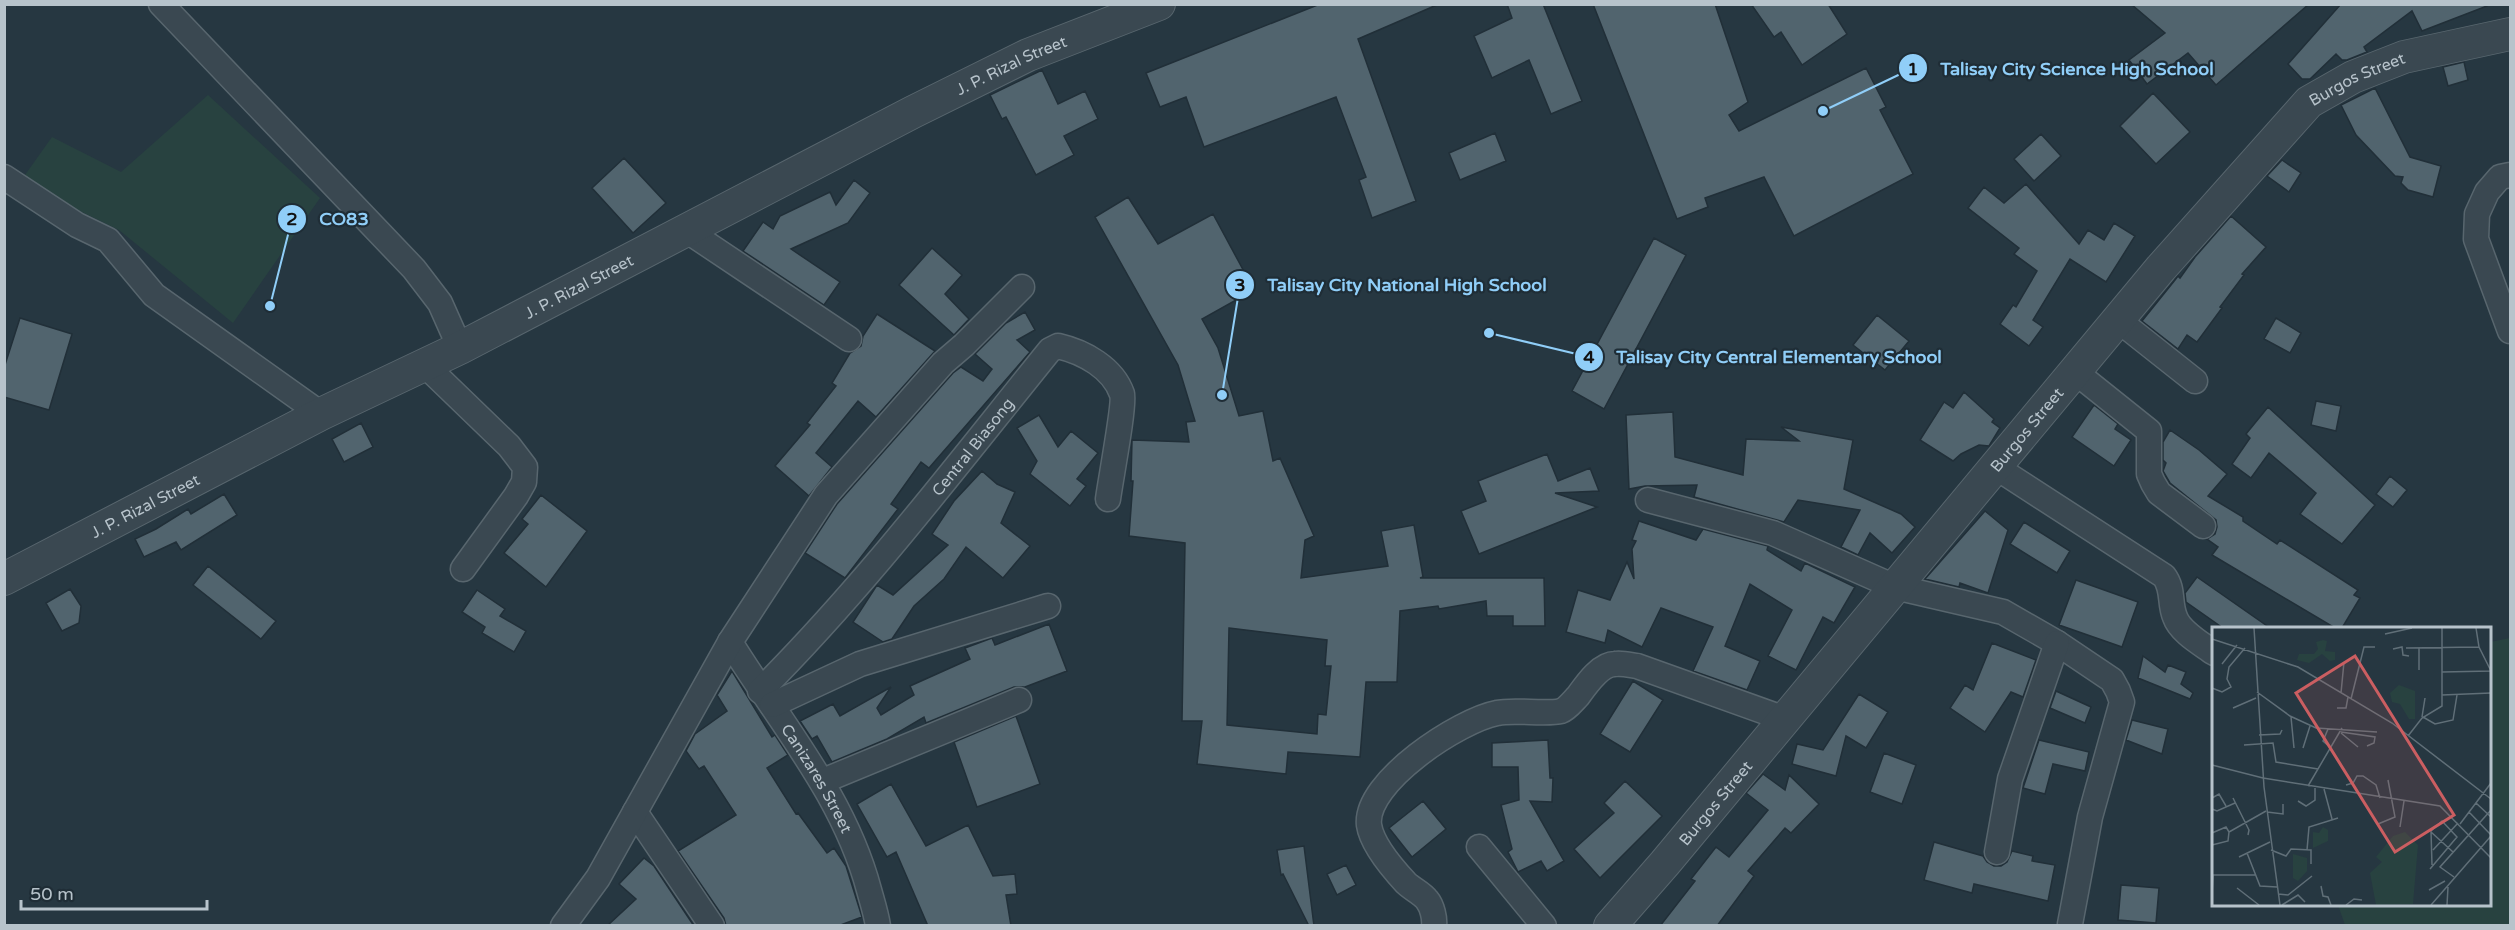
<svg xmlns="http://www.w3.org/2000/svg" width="2515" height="930" font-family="'Varela Round',sans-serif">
	<rect width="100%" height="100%" fill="#263741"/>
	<path fill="#284240" d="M208,95l112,103 -87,125 -114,-93 -99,-48 32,-45 69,35z
		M2510,638v287h-165l-7,-20 152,-1v-262z"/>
	<path fill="#51646e" stroke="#212f38" stroke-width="1.5" fill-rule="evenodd" d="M1320,4h119l-81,35 58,162 -44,17 -13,-38 7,-3 -30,-80 -132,50 -18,-50 -26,10 -14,-34z
		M1507,4h36l39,97 -31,13 -22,-54 -37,18 -18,-42 38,-18z
		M1593,4h122l33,98 -19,13 10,16 127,-63 20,39 -6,3 33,64 -119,62 -30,-59 -59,21 3,9 -31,12z
		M1751,4h77l19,30 -45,31 -21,-33 -7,5z
		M2131,4h178l-93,81 -28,-32 -41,31 -18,-24 36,-27z
		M2341,4h146v2l-65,25 -10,-20 -48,36 3,5 -20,8h-5l-6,-6 -26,25h-8l-14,-15z
		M2464,62l4,18 -20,6 -5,-19z
		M1042,70l16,34 27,-13 13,28 -34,17 10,19 -38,20 -30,-58 -4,2 -12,-24z
		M2375,88l35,69 31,9 -8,31 -25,-7 -7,-7 2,-6 -8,-1 -39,-41 -15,-30z
		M2153,93l37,39 -34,32 -36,-38z
		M1495,133l11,28 -46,19 -11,-27z
		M2041,134l20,22 -27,25 -20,-22z
		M624,158l42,45 -33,30 -41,-45z
		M2282,160l19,13 -12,19 -22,-16z
		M854,180l16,13 -22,30 -57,26 49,33 -16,23 -81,-54 20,-29 10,7 7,-13 50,-24 6,13z
		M2026,184l53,60 9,-14 16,10 10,-17 21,13 -29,46 -36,-23 -37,61 10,7 -14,19 -29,-22 13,-19 3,2 21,-36 -23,-17 5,-6 -51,-40 16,-21 20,16z
		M1128,197l30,47 55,-30 41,76 -52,29 16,29 21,68 24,-5 10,50 7,-3 34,78 -9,4 -4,38 87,-12 -7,-35 33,-6 9,52 -3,1h124l1,48h-32v-10h-26l-1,-15 -47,8 -1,-3 -38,5 -3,71h-31l-6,75 -72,-5 -2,22 -89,-10 5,-43h-20l3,-178 -56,-7 4,-55h-2l1,-41 57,2 -3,-20 9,-1 -17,-56 -83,-148zM1229,628l98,12 -2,26h6l-5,49 -8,-1 -1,20 -90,-9z
		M2231,216l35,31 -24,27 2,1 -24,32 2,1 -25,34 -10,-7 -9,14 -36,-28 33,-41 3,-4 2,2 15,-21z
		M1654,238l32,17 -82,154 -32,-18z
		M932,248l30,27 -17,19 24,25 -15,16 -55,-50z
		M1025,312l10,18 -18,10 13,12 -101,116 -8,-6 -30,42 7,5 -53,69 -40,-25 32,-49 116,-131 8,-6 22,14 9,-12 -17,-15 31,-31z
		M877,314l58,37 -59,66 -18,-16 -42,52 16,14 -23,29 -34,-30 35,-41 -3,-2 29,-37 -4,-3 18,-30 11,-7 2,-10z
		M1877,315l32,26 -24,29 -32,-25z
		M20,318l52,16 -23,76 -45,-13v-29z
		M2276,318l25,15 -11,20 -26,-14z
		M1964,392l30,27 -2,3 8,6 -11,18 -10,-1 -18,9 -8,7 -33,-21 24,-38 9,6z
		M2316,401l25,5 -5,25 -25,-6z
		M2094,405l24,19 -3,5 16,11 -17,26 -42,-29z
		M2268,407l107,98 -33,39 -42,-30 16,-21 -47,-40 -18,25 -19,-14 18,-26 -4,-4z
		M1673,412l2,45 68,18 3,-36 53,2 -18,-14 72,13 -9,49 57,25 14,13 -23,26 -22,-20 -12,22 -17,-8 19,-37 -62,-10 -14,22 -90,-25 3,-12 -52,1 -16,3 -3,-74z
		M1039,415l19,32 13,-16 27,22 -21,26 9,7 -16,20 -40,-32 7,-13 -20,-33z
		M361,423l12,24 -29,15 -12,-23z
		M2170,430l29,20 28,24 -19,22 35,21v4l34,23 3,-4 78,50 -4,5 6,3 -18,30h-7l-123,-73 6,-8 -11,-8 8,-5 2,-7 -1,-7 -46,-37 -7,-12 3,-8 -3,-3v-18z
		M1547,454l11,27 32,-13 9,23 -44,2 42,14 -118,47 -18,-43 25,-10 -8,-20z
		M982,471l15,13 18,8 -14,31 29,23 -27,32 -37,-31 -22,32 -30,27 -22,33 -9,3 -30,-20 24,-37 16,10 55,-50 -16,-11 22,-33z
		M2390,476l17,14 -14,17 -17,-13z
		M224,494l13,21 -56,35 -5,-8 -32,15 -9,-18 21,-10 32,-20 3,5z
		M541,495l46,36 -41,56 -42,-34 24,-29 -6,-5z
		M1985,511l23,19 -20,63 -28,-10 -1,4 -34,-8z
		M1639,521l57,19 7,-11 65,17 -1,4 34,21 4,-8 50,24 -21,36 -11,-6 -27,53 -28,-14 24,-46 -42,-26 -25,62 35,15 -13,29 -54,-19 20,-44 -52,-19 -19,39 -34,-17 -3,13 -39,-11 12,-42 32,10 17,-38 7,17 -2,-30 4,-8 -4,-1z
		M2024,522l46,29 -13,22 -47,-29z
		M208,566l68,55 -15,18 -68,-54z
		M2197,577l73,51h-47l-37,-26 -1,-9z
		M2076,580l62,22 -16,45 -63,-22z
		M70,589l11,17 -2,17 -17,8 -16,-28z
		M477,590l28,19 -5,7 26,15 -12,21 -32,-19 3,-6 -23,-15z
		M1049,624l18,47 -42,16h-11l-88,36 -2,-6 -37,22 -55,23 -15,-26 -5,3 -12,-18 33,-17 7,12 51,-29 -14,21 4,7 33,-20 -4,-9 60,-27 -5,-11 27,-10 3,7z
		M1992,643l44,17 -13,37 -12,-5 -26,40 -35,-24 15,-23 8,5z
		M2143,656l22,16 3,-7 18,7 -5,12 12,9 -3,6 -52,-21z
		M732,671l40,66 3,-2 13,20 -21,13 29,46 2,-1 29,40 7,-5 12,18 16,51 -24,9h-112l-2,-8 -46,-67 58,-36 -32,-49 -5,3 -13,-18 9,-17 32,-23 -10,-16z
		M1633,681l30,19 -33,52 -30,-18z
		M2056,691l35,16 -6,16 -35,-15z
		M1859,694l29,18 -22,36 -20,-12 -10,40 -44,-12 5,-20 26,6z
		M1016,716l24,68 -63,23 -23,-65z
		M2132,720l36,9 -6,25 -36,-14z
		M1548,740l2,38h3l-1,24 -22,-1 34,60 -17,10 -6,-10 -23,11 -10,-20 4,-3 -11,-44 18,-5 -1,-33h-26v-24z
		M2039,740l50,12 -4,19 -32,-7 -8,30 -22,-6z
		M1884,753l32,12 -14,39 -32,-12z
		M1763,774l22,16 4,-15 30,29 -28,29 -6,-5 -37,43 6,5 -37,50h-57l35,-45 -4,-2 25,-32 13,10 39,-47 -22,-17z
		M1625,781l37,35 -62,62 -26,-29 40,-36 -10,-10z
		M891,784l35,62 42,-21 25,51 22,-2 2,20 -11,1 5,31h-83l-32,-74 -9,5 -30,-53z
		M1423,801l23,28 -34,28 -23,-29z
		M1934,842l49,14 4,6 7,4h7l6,-4 5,-11 21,5 -1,5 23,4 -7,36 -74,-17 -2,9 -48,-13z
		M1304,846l10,80h-5l-26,-52 -2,1 -4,-25z
		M644,858l10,8 40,60h-87l29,-27 -17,-15z
		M1346,865l10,20 -19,10 -10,-21z
		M2121,885l38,3 -3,35 -38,-3z"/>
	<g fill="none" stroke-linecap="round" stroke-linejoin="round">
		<defs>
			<g id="minor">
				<path d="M161,4l253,265 26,34 20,45"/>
				<path d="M2510,175l-10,2 -13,15 -10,22 -1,25 34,92"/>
				<path d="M4,177l73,48 31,15 46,55 167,119"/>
				<path d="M686,230l163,109"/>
				<path d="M2118,320l77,61"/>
				<path d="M424,364l85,82 16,21 -1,15 -8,14 -53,73"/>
				<path d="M2074,371l75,60v43l4,9 6,10 44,33"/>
				<path d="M1994,466l170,110c10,13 5,27 11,41 5,15 27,27 39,36"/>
				<path d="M1648,500l125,33 122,54 108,25 54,31 55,37 6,11 4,11 -32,115 -20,107"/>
				<path id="s1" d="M730,642c50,81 114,154 139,248 3,11 7,23 9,36"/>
				<path id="s2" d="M760,691c106,-106 196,-225 290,-341l8,-4c26,6 55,22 64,48 3,10 -12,89 -14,105"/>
				<path d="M772,705l88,-41 188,-58"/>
				<path d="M823,781l196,-81"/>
				<path d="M635,812l77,114"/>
				<path d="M1479,847l65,79"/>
				<path d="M1997,852l13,-73 47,-136"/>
				<path d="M563,926l35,-48 132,-236 96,-147 117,-132 21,-18 58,-58"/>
				<path d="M1434,926c1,-8 -2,-20 -7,-26 -5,-7 -15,-11 -21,-17 -13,-14 -34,-38 -37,-58 -5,-43 91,-105 128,-112 17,-4 49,2 64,-2 6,-2 12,-10 17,-15 8,-11 22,-32 37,-32 7,-1 15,1 22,2l148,53"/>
			</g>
			<g id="tertiary">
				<path id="s3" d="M4,579l317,-165 139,-66 453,-236 115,-57 131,-51"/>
				<path id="s4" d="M1610,926l55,-63 496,-595 148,-166 44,-25 51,-20 106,-23"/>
			</g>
		</defs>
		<use href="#minor" stroke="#58666e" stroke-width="27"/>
		<use href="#tertiary" stroke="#58666e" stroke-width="34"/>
		<use href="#minor" stroke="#3a4851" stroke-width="24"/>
		<use href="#tertiary" stroke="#3a4851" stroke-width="32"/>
	</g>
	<g text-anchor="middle" stroke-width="4.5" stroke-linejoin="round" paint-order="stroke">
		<g font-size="16" fill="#b7c3cb" stroke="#1f2d36">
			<text dy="6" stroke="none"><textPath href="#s3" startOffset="1131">J. P. Rizal Street</textPath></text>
			<text dy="6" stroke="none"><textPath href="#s4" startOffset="1134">Burgos Street</textPath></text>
			<text dy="6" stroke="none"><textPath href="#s3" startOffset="645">J. P. Rizal Street</textPath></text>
			<text dy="6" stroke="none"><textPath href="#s4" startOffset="648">Burgos Street</textPath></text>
			<text dy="6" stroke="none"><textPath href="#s2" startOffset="324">Central Biasong</textPath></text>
			<text dy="6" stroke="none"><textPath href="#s3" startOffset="159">J. P. Rizal Street</textPath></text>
			<text dy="6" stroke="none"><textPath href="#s1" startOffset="162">Canizares Street</textPath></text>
			<text dy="6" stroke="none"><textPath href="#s4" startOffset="162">Burgos Street</textPath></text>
		</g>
	</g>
	<g transform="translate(2212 627)">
		<rect width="279" height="279" fill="#263741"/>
		<path d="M111,13l4,1 -2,10 10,1v8l-5,1 -8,-7 -13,9 -12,-3 2,-6h15l4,-5 -2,-7zM187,58l16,6v28h-6l-9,-15 -8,-2 -2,-9zM111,200l5,3v11l-15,7v-16l6,1zM193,205l13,13 -5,59 -37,1 -6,-32 12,-11 -6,-5 17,-21zM81,227l14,4v13l-9,10 -5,-3z" fill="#284240"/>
		<path fill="none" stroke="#606f78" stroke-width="1.5" d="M42,1l10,159 16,118M173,7l27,-6M0,12l86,28 94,56 99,76M194,21l73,-1M181,22l9,-2 1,8 6,1M10,37l15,-19M207,43v-22M230,45l49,-1 -12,-24 -3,-19M0,61l10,4 9,-5 -4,-8 2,-12 16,-19M45,65l33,24 26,12 61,4M129,66l3,-31M230,68l49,-2M139,72l13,-52h11M21,81l23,-10M125,81h9l2,-11M79,90l3,31M210,90l3,-19M211,90l12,7 18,-4 4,-25M116,102l-5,12 8,7M129,105l34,5 -1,6 -7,3M129,106l17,14M47,108l21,-1 2,-4M196,109l14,-18 20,-12v-78M32,118l29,-2 3,19 42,7M91,121l7,-22M0,138l51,13 177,28 51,52M134,158l7,-2 4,-7h6l13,9 4,13M96,159l34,-58M112,162l8,30M0,171l7,-4 7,12M21,171l16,32 -1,5M86,174l8,5 9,-6v-12M264,176l15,14M0,182l5,2 18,-8M55,185l16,2v-10M257,185l22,23M166,197l17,-7 -7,-37M248,197l31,-41M188,200l4,-26M219,205l22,20M0,206l14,-6 3,5M0,218l16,-4 1,-9 37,-21M59,223l15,6 5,-7 20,1v14M95,223l2,-23 29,-9M221,223l25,-27M35,226l13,33 17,1M27,230l31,-15M218,242l27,-32 -15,-16 -11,10 1,34M0,248h44M242,250l-14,-10 51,-57M109,259l2,10 5,1 3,8M25,261l22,17M217,263l16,-9M0,267l1,-19M66,267l10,1 24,-19M70,278l16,-10 7,7M134,278l8,-6 8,1M219,278l60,-69M235,278l1,-18"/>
		<path fill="#cb5e61" fill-opacity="0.15" stroke="#cb5e61" stroke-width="3" d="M143,29l99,159 -59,37 -99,-159z"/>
		<rect width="279" height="279" fill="none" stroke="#b7c3cb" stroke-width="3"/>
	</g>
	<path fill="none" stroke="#90cef8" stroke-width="2" d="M1823 111L1913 68M270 306L292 219M1222 395L1240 285M1489 333L1589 357"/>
	<g fill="#90cef8" stroke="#1f2d36" stroke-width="2">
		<circle cx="1823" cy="111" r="6"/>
		<circle cx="270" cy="306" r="6"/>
		<circle cx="1222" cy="395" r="6"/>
		<circle cx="1489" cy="333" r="6"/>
		<circle cx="1913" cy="68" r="15"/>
		<circle cx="292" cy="219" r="15"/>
		<circle cx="1240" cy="285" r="15"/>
		<circle cx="1589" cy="357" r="15"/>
	</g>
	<g font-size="18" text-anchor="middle" font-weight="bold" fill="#111">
		<text x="1913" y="75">1</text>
		<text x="292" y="225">2</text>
		<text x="1240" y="291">3</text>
		<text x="1589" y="363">4</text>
	</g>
	<g font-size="18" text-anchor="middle" font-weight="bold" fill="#90cef8" stroke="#1f2d36" stroke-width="4.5" stroke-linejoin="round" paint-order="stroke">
		<text x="2077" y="75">Talisay City Science High School</text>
		<text x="344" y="225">CO83</text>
		<text x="1407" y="291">Talisay City National High School</text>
		<text x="1779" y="363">Talisay City Central Elementary School</text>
	</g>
	<rect width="2515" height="930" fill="none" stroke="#b7c3cb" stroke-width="12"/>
	<path d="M21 900v9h186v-9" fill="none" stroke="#b7c3cb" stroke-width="3"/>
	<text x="30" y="900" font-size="18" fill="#b7c3cb" stroke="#1f2d36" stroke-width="4.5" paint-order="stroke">50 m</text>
</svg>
